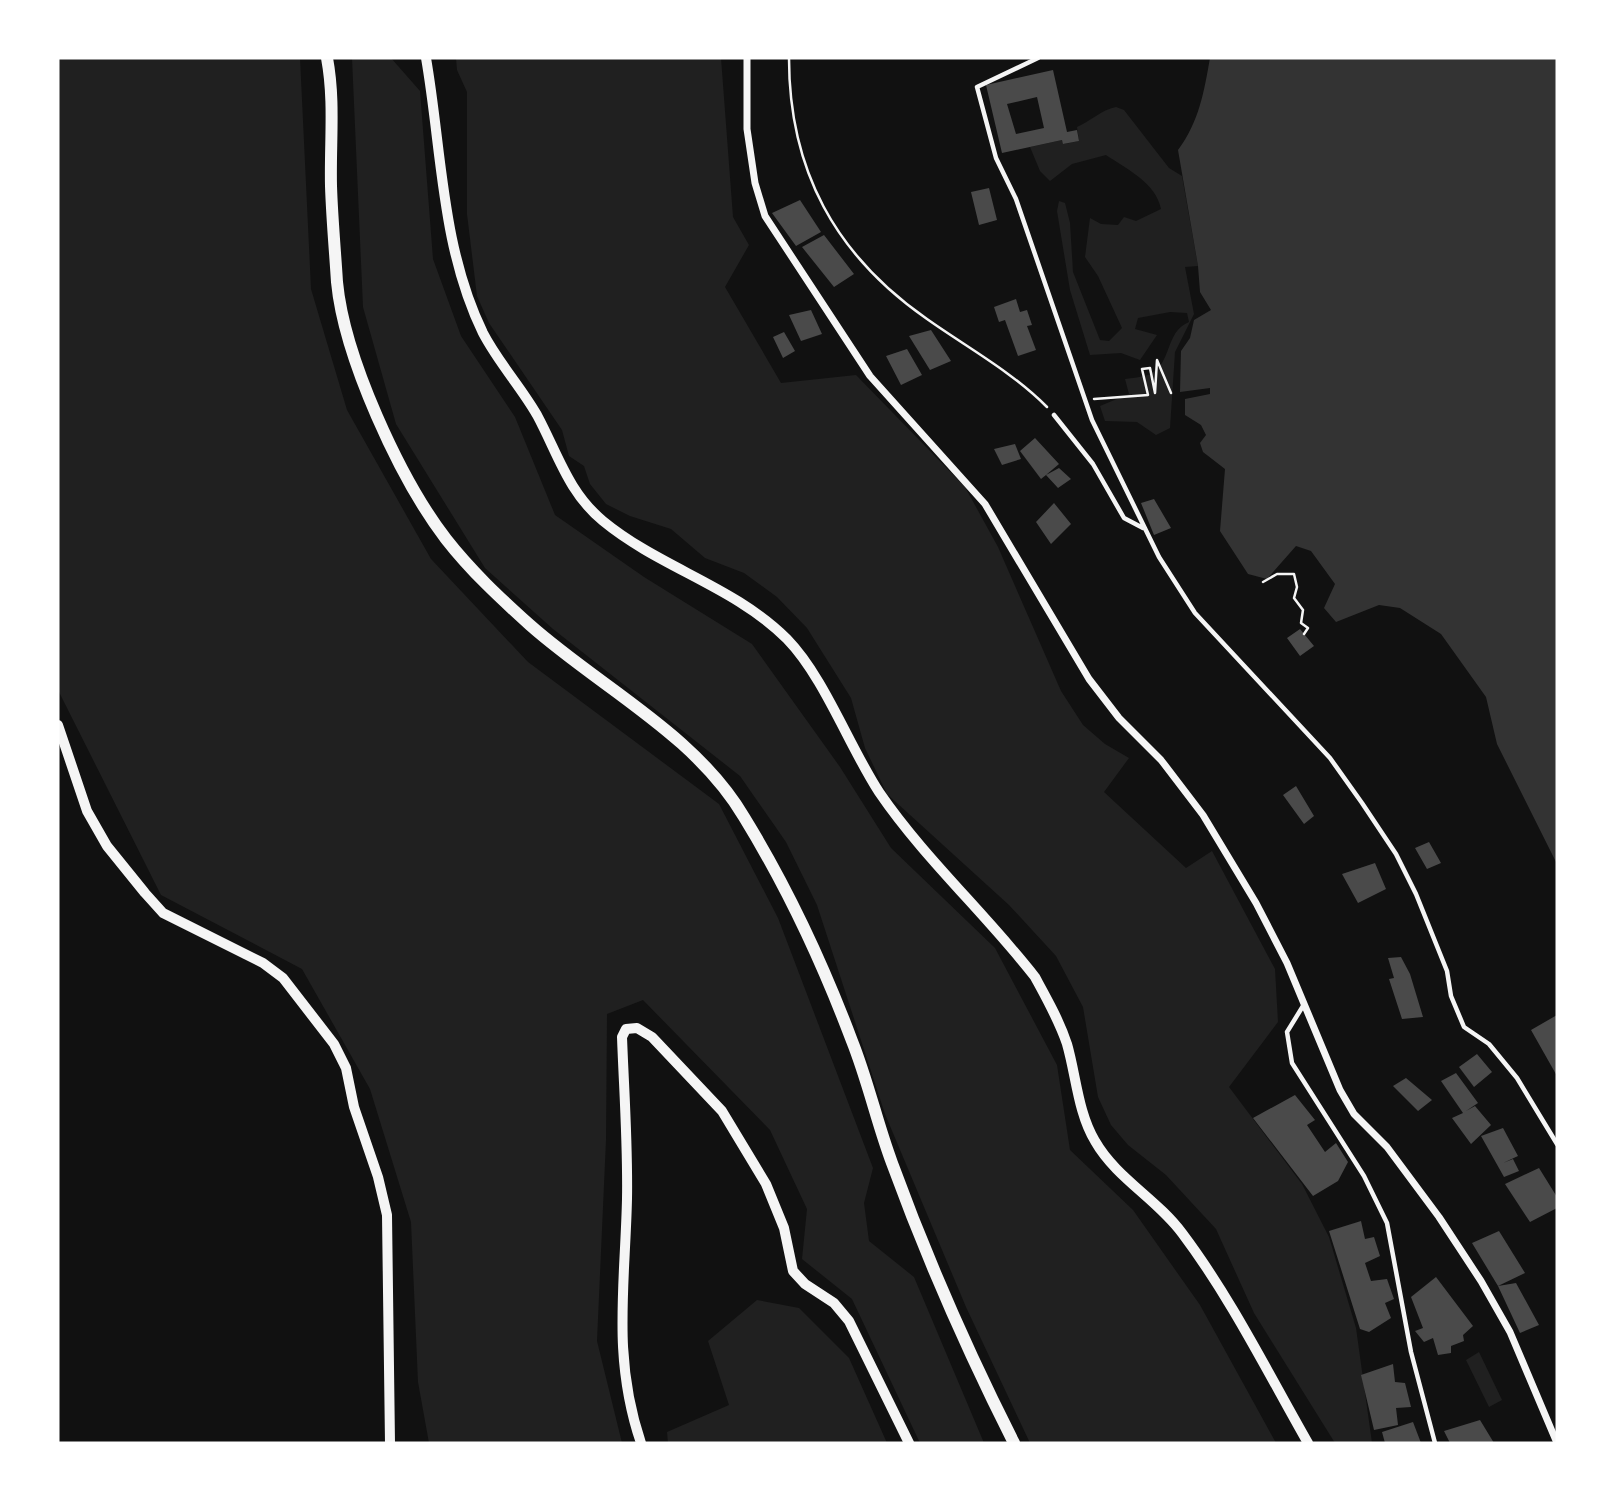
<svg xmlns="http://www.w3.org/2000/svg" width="1615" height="1501" font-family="'Source Sans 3',sans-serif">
	<rect width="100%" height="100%" fill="#111"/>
	<path fill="#202020" d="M58,58h242l11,231 36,121 84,149 97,103 191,142 59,114 95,250 -9,35 5,38 45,36 70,166h-64l-68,-144 -50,-40 5,-50 -37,-79 -127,-130 -36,14 -1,126 -9,201 25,102h-193l-11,-61 -7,-160 -41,-133 -68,-120 -141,-74 -103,-205z
		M352,58h39l29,33 13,168 28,77 54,81 40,98 89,62 108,67 88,123 51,81 104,100 62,117 13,85 63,60 67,95 76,138h-246l-64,-136 -81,-193 -68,-209 -31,-63 -46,-66 -187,-147 -68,-61 -89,-144 -33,-117z
		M456,58h265l12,159 16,28 -24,42 56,96 75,-8 109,112 33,60 63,144 22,34 22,19 24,14 -25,34 82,76 26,-17 63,118 3,53 -49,65 73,97 27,53 27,91 16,115h-37l-81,-130 -38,-84 -50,-54 -38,-30 -17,-20 -13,-28 -15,-90 -27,-51 -47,-51 -122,-111 -22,-46 -14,-50 -44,-70 -30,-31 -33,-24 -39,-15 -34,-29 -41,-13 -24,-12 -16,-20 -6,-18 -15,-10 -7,-26 -73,-107 -12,-27 -10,-82v-122l-10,-22z
		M1116,107l8,3 45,58 13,8 16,90 -13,1 9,47 -19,38 -5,76 -14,7 -19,-13 -32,-1 -5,-15 29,-12 -4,-15c8,-1 16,-2 23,-4 25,-10 16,-43 41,-53l-2,-9 -17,-1 -32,6 -3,11 22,6 -17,25 -19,-7 -31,2 -20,-65 -13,-79 2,-10 6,2 5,20 3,49 27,68 9,1 13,-13 -24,-52 -13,-19 5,-39 11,6 17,1 6,-8 12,4 25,-12c-5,-26 -34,-40 -55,-54l-34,9 -22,17 -10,-10 -10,-24 32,-7 2,4 15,-3 -2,-14c14,-6 24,-17 39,-20z
		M757,1300l42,8 50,50 38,85h-219l-1,-11 62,-27 -21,-64z
		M1479,1352l23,48 -13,7 -23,-47z"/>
	<path fill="#333" d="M1210,58h347v806l-60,-120 -11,-47 -45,-63 -41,-26 -21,-3 -43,17 -12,-14 11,-24 -24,-33 -15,-5 -29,33 -19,-5 -28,-43 5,-62 -22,-17 -3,-9 6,-8 -5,-10 -16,-10v-16l25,-5v-6l-30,4 1,-41 9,-13 4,-18 17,-10 -11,-18 -2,-26 -20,-116c21,-28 26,-58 32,-92z"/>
	<path fill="#4a4a4a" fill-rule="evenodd" d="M1053,70l14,62 10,-2 2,11 -16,3 -1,-4 -60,13 -16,-68zM1037,97l7,31 -28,6 -9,-30z
		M989,188l8,32 -18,5 -8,-33z
		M800,200l21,32 -25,14 -24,-33z
		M824,235l30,39 -20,13 -32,-40z
		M1016,299l4,13 7,-2 5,15 -5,1 9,24 -18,6 -13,-36 -6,2 -5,-15z
		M811,310l11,24 -21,7 -12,-26z
		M931,330l20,31 -21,9 -21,-34z
		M784,332l11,19 -12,7 -10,-21z
		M907,349l15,26 -21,10 -15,-29z
		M1035,438l24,26 -13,11 13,-7 12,11 -13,9 -12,-13 -5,4 -21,-28z
		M1015,444l6,15 -19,6 -8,-16z
		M1154,499l17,29 -17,7 -13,-32z
		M1054,503l17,21 -20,20 -15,-22z
		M1300,629l14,17 -14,10 -13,-18z
		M1296,786l18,30 -10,8 -21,-29z
		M1429,842l12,21 -14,6 -12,-21z
		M1375,863l11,26 -28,14 -16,-29z
		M1401,957l9,17 13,43 -21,2 -13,-40 5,-1 -6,-20z
		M1557,1015v61l-26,-46z
		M1477,1054l15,18 -18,15 -15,-20z
		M1456,1073l22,30 -12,8 9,-5 16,19 -20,19 -19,-26 11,-5 -22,-32z
		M1406,1078l26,22 -14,11 -25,-25z
		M1295,1095l20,25 -8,5 18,27 11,-9 12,19 -10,19 -25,15 -60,-78z
		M1503,1128l15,28 -15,7 10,-4 6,12 -15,6 -23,-41z
		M1539,1168l18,29v11l-27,14 -25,-38z
		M1361,1221l4,18 9,-2 6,19 -15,7 6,18 16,-2 7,20 -9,4 6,15 -22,14 -9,-3 -31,-98z
		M1499,1231l26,42 -27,13 18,-3 23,42 -19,8 -22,-47 -26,-43z
		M1436,1277l37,49 -10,9 1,6 -13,5v7l-13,2 -5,-17 -9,4 -9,-11 8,-3 -12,-31z
		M1393,1364l2,18 10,1 6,24 -15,1 2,17 -24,5 -13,-55z
		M1480,1420l14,23h-44l-6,-12z
		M1413,1422l8,21h-36l-3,-11z"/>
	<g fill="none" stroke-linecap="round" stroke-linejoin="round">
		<path stroke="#f5f5f5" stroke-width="2.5" d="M789,58c0,112 46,197 138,261 41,29 84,52 120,88
			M1094,399l54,-4 -6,-26 8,-1 5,25 2,-33 14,33
			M1263,582l14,-8h17l3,13 -3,11 9,12 -2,13 7,5 -4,6"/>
		<path stroke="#f5f5f5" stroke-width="4.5" d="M1038,58l-61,29 19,71 20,41 76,221 67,137 36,56 135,145 32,45 34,51 20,40 31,77 4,25 13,31 25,17 28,34 40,66
			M1054,415l39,49 31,54 19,10
			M1303,1006l-16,26 5,31 72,113 23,47 24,129 24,91"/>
		<path stroke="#f5f5f5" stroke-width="7" d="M747,58v71l8,54 10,33 105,160 115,128 104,175 30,39 42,42 42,55 53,88 31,60 53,127 14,24 33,33 52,70 42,64 29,51 47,111"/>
		<path stroke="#f5f5f5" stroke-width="10" d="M426,58c16,92 15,189 57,275 15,29 38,54 54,82 21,39 31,77 66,106 57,47 131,65 184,118 37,38 62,107 92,153 45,66 107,122 156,185 12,22 24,43 32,67 9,31 11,69 28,97 21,37 62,58 87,92 49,65 86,140 126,210
			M58,725l29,86 20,35 38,47 18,20 100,50 20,15 51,66 12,24 8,39 24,70 9,38 3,228
			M641,1443c-29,-85 -16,-157 -14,-244 1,-54 -3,-108 -5,-162l4,-8 11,-1 15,9 70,74 44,73 18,44 9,43 12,13 29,19 15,18 60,122"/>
		<path stroke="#f5f5f5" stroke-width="12" d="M327,58c8,43 3,84 4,128 1,32 4,64 6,96 7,75 63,197 109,257 25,32 54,59 84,86 71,63 165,109 214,192 43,70 79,147 108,224 16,40 25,82 40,122 35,96 76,189 122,280"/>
	</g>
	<rect width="1615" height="1501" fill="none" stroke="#ffffff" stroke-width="119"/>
</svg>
